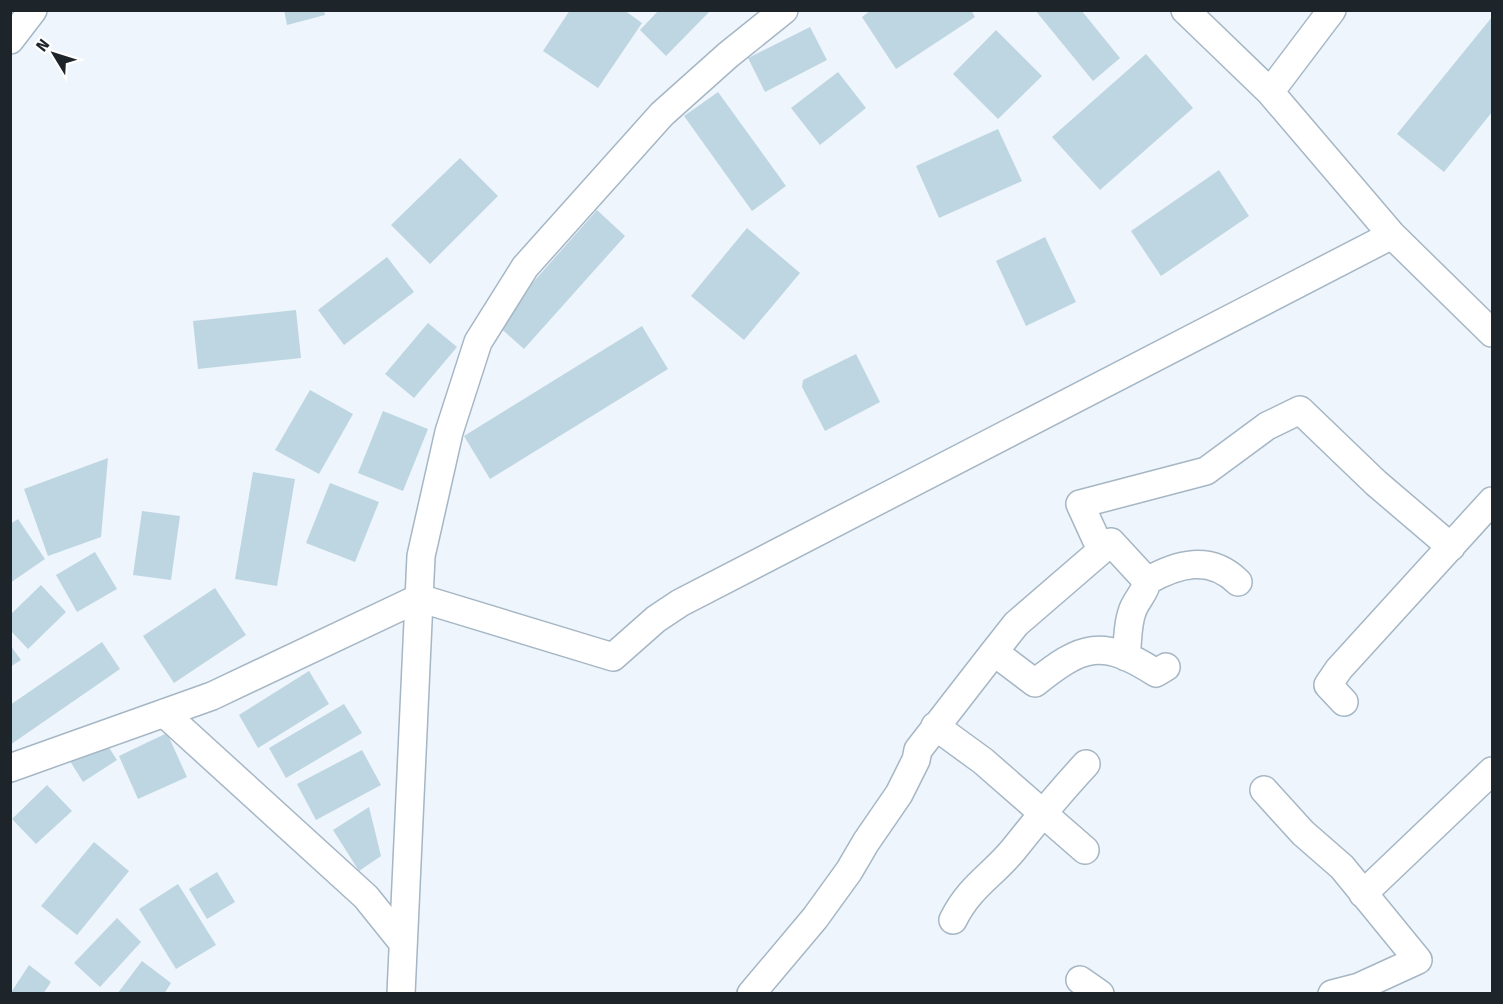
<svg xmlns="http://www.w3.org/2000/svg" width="1503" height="1004" font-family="'Fira Sans',sans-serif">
	<rect width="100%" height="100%" fill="#eef5fc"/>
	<path fill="#bed6e1" d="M284,10h40l1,5 -38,10z
		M570,10h54l18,13 -44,65 -55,-37z
		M659,10h52l-45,46 -26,-26z
		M871,10h100l4,7 -79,52 -34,-52z
		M1035,10h46l39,48 -27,23z
		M1492,17v95l-48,60 -47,-38z
		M810,27l17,33 -62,32 -17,-34z
		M996,30l46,46 -44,43 -45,-45z
		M1146,54l47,54 -93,82 -48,-53z
		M838,72l28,36 -46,37 -29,-37z
		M718,92l68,94 -34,25 -68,-95z
		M998,129l24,52 -83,37 -23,-52z
		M460,158l38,38 -68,68 -39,-39z
		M1219,170l30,46 -88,60 -30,-45z
		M597,210l28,26 -101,113 -28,-25z
		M747,228l53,45 -56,67 -53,-44z
		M1045,237l31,65 -50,24 -30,-65z
		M387,257l27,35 -70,53 -26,-35z
		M296,310l5,48 -103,11 -5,-48z
		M428,323l29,24 -43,51 -29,-24z
		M642,326l26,43 -178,110 -26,-43z
		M856,354l24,48 -55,29 -23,-44 1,-7z
		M310,390l43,24 -34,60 -44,-24z
		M383,411l45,18 -25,62 -45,-18z
		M108,458l-7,79 -53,19 -24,-67z
		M253,472l42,7 -18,107 -42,-7z
		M330,483l49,19 -24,60 -49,-19z
		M142,511l38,5 -9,64 -38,-5z
		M18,519l27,40 -35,24v-59z
		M95,552l22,37 -40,23 -21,-37z
		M41,585l25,27 -38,37 -18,-19v-15z
		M215,588l31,47 -72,48 -31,-47z
		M102,642l18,27 -110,76v-40z
		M10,645l11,15 -11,7z
		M309,671l20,33 -71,44 -19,-33z
		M344,704l18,29 -76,45 -17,-30z
		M167,733l20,44 -49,22 -19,-43z
		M102,737l15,23 -34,22 -13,-21z
		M362,750l19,35 -65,35 -19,-36z
		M47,785l25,26 -36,33 -24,-25z
		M369,807l12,49 -22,15 -26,-41z
		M94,842l35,29 -52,64 -36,-29z
		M217,872l18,30 -28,17 -18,-30z
		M178,884l38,61 -40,24 -37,-60z
		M117,918l24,24 -41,45 -26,-24z
		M142,961l29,22 -7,11h-47z
		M29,965l22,17 -8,12h-33z"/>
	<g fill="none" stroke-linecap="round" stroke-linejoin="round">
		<defs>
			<path id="street" d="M1185,10l85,82 122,143 100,98
				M10,40l23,-30
				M1270,92l62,-82
				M1101,550l-21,-46 126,-33 61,-45 33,-16 76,73 75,64
				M1147,581c30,-17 63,-27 91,1
				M994,652l22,-28 95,-82 36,39c-1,11 -12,20 -15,31 -5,14 -4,30 -6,45
				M1344,702l-16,-17 11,-16 153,-168
				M164,713l202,184 37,46
				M935,726l48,35 102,89
				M10,768l202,-72 207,-98 194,59 43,-38 24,-16 712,-368
				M1264,790l39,43 39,34 76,93 -59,27 -27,7
				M1363,894l129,-123
				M953,920c17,-34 39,-44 61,-71 23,-29 47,-58 72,-85
				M1080,980l20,14
				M401,994l20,-438 28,-124 29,-90 47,-75 137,-153 66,-59 56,-45
				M751,994l64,-76 34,-47 17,-29 33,-48 17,-34 2,-10 76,-98 41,31c47,-38 67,-45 121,-10l10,-6"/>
		</defs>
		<use href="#street" stroke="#a5b6c5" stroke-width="30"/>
		<use href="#street" stroke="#fff" stroke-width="27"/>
	</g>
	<rect width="1503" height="1004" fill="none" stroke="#1d242a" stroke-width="24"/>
	<g transform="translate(54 54) rotate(308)" stroke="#ffffff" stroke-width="4.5" paint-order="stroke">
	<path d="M0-4.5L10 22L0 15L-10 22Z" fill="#1d242a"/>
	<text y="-9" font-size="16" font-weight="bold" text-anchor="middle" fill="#1d242a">N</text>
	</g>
</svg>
